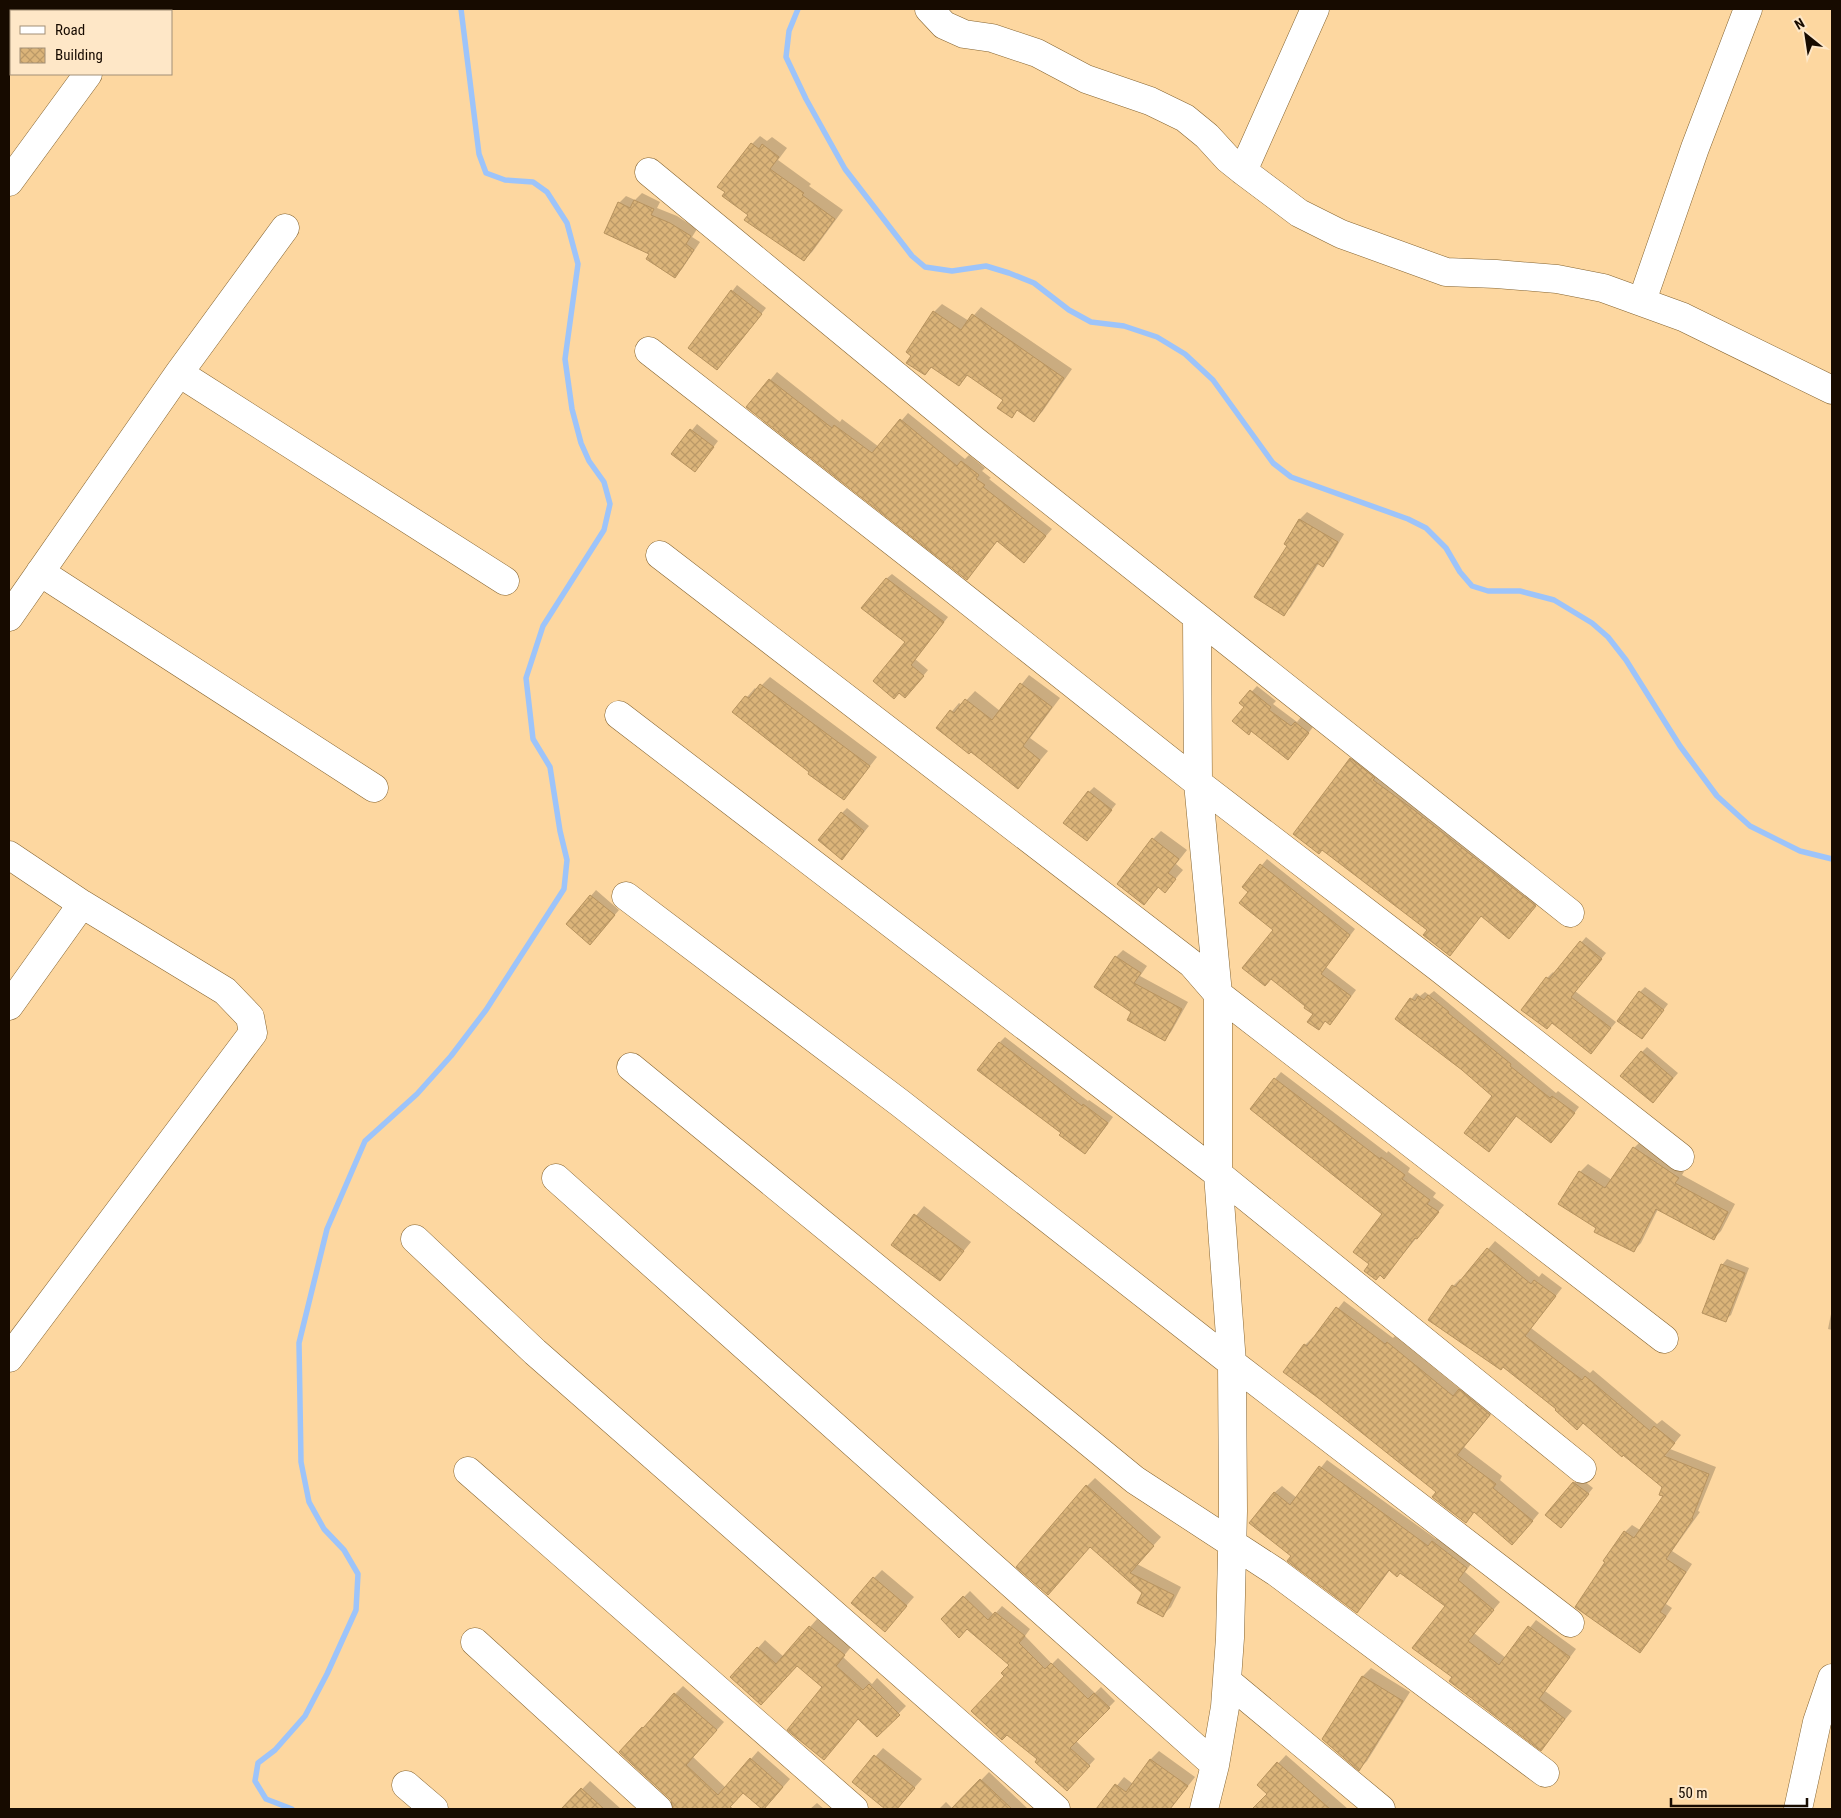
<svg xmlns="http://www.w3.org/2000/svg" width="1841" height="1818" font-family="'Roboto Condensed',sans-serif">
	<defs>
		<pattern id="building-cross-hatch" width="8" height="8" patternUnits="userSpaceOnUse" patternTransform="scale(1.25)"><rect width="8" height="8" fill="#dbb479"/><path d="M0 0l8 8M0 8l8-8" fill="none" stroke="#bb9967"/></pattern>
	</defs>
	<rect width="100%" height="100%" fill="#fdd7a0"/>
	<path fill="#0003" d="M760,136l7,5 5,-4 15,11 -9,12 33,24 -2,2 34,24 -31,42 -8,8 -55,-45 3,-71z
		M642,193l18,9 -3,6 20,8 20,13 -5,8 8,5 -18,27 -7,7 -24,-23 -32,-50 7,-7 9,4z
		M737,285l29,23 -49,61 -28,-21z
		M942,304l27,17 12,-14 91,62 -30,43 -9,8 -15,-11 -7,7 -6,-16 -37,-26 -9,11 -27,-18 -7,7 9,-62z
		M777,372l63,50 2,-3 37,28 29,-34 57,46 4,-4 16,13 -3,3 9,7 -2,1 63,50 -28,32 -27,-20 -24,30 -225,-164z
		M697,424l21,17 -18,24 -27,-11z
		M1307,512l37,22 -14,24 -7,7 -4,-2 -28,44 -7,7 5,-69 -4,-2 15,-24z
		M892,574l56,43 -33,42 13,11 -17,21 -4,-49 -21,-63z
		M1029,675l31,23 -30,40 18,13 -30,36 -47,-37 -33,-22 21,-25 3,2 13,-14 25,20z
		M770,677l107,80 -33,42 -110,-87 21,-24 2,2z
		M1257,686l19,15 -3,3 24,18 4,-5 12,10 -20,26 -52,-50z
		M1356,754l184,146 -26,32 -32,-17 -32,39 -21,-24 -106,-81 28,-90z
		M1094,787l22,17 -24,31 -3,-43z
		M847,808l22,18 -22,27 -5,-40z
		M1161,831l26,19 -11,14 7,6 -18,21 -6,-4 -15,16 9,-64z
		M1267,859l88,70 -29,38 30,23 -20,27 -6,6 -4,-3 -8,9 -4,-15 -7,-9 -33,-76 -25,-38 -5,-4z
		M596,890l23,20 -24,28 -28,-14z
		M1586,937l20,16 -31,38 41,31 -25,30 -39,-30 -29,-12 24,-32 6,-6 2,2z
		M1123,950l24,16 -7,10 48,26 -17,30 -6,7 -32,-27 -17,-55z
		M1645,987l23,17 -21,28 -7,-40z
		M1434,991l122,102 2,-2 21,16 -22,29 -40,-21 -23,30v-49l-31,-27 -66,-51 19,-25 4,3 5,-4 4,3z
		M1005,1037l83,64 1,-1 24,17 -23,31 -28,-15 -62,-91z
		M1647,1047l31,26 -20,23 -16,-44z
		M1281,1072l106,81 1,-2 22,17 -2,4 28,21 -3,4 11,8 -60,72 -13,-13 13,-51 -109,-134z
		M1642,1140l43,30 -3,5 53,29 -14,27 -8,8 -55,-30 -17,34 -7,7 -36,-22 -18,-56 8,-8 24,16 22,-32z
		M924,1206l47,36 -31,38 -47,-36z
		M1495,1241l44,36 3,-4 20,15 -31,40 59,45 3,-3 64,54 5,-4 19,15 -11,14 46,18 -18,44 2,1 -28,39 20,13 -26,40 6,4 -25,36 -7,7 -15,-119 7,-7 8,5 25,-34 -1,-10 -81,-64 -25,-14 -105,-122 7,-7 2,1z
		M1727,1259l22,9 -18,47 -6,5 -3,-55z
		M1344,1301l49,37 2,-2 65,53 7,-6 30,24 -33,40 38,29 -2,4 39,33 -19,23 -45,-25 -9,10 -28,-30 -153,-119 20,-27 8,-8 1,2z
		M1832,1309v21l-4,-1z
		M1327,1460l109,79 4,-4 34,25 -9,12 35,30 -26,31 32,25 30,-38 40,29 -31,42 27,20 -31,38 -87,-72 -7,-71 -47,-34 -10,-2 -26,34 -71,-48 -19,-63 8,-7 15,12z
		M1579,1477l14,11 -27,33 -19,-6z
		M1095,1478l66,59 -24,27 44,23 -10,20 -8,8 -19,-22 -54,-47 -3,-60z
		M882,1570l32,27 -29,33 -11,-52z
		M970,1591l24,24 8,-9 28,23 -5,7 27,28 6,-6 37,35 6,-6 14,14 -39,40 19,18 -22,24 -34,-24 -34,-84 6,-10 -44,-37 -25,-9z
		M817,1619l34,28 -8,10 29,27 5,-6 29,28 -29,30 -80,-71 -28,31 -11,-48 7,-8 19,17z
		M1371,1668l39,24 -43,69 -8,8 -36,-30 40,-63z
		M683,1686l41,36 -31,35 33,31 32,-37 32,28 -19,22 -28,-10 -17,18h-52l-2,-10 3,-105z
		M883,1748l39,31 -26,30h-9l-34,-27z
		M1159,1751l36,26 -25,32h-72l26,-32 9,7 18,-25z
		M1286,1755l62,54h-94l14,-15 -10,-9z
		M989,1772l39,37h-89l7,-7 7,7z
		M590,1781l31,28h-58z
		M817,1803l7,6h-14z"/>
	<g fill="none" stroke-linecap="round" stroke-linejoin="round">
		<path stroke="#9dc4fa" stroke-width="5.5" d="M798,9l-9,22 -3,26 20,42 39,70 67,87 13,11 27,4 34,-5 23,7 25,10 35,27 22,12 33,4 33,11 28,17 28,26 60,83 18,14 117,42 18,9 20,20 14,24 12,14 16,5h32l34,9 38,23 16,14 18,23 54,86 37,50 33,30 50,25 32,8
			M292,1809l-26,-10 -11,-18 3,-18 17,-13 30,-34 22,-42 29,-64 2,-36 -14,-24 -20,-21 -15,-27 -8,-40 -2,-119 28,-114 38,-88 52,-47 34,-38 35,-46 78,-121 3,-29 -7,-29 -10,-64 -17,-28 -7,-61 17,-52 61,-96 6,-26 -6,-22 -15,-21 -8,-18 -9,-34 -7,-50 13,-95 -11,-41 -20,-31 -14,-10 -28,-2 -19,-7 -7,-19 -18,-145"/>
	</g>
	<path fill="url(#building-cross-hatch)" stroke="#b7935f" d="M751,143l8,6 3,-5 17,13 -9,12 34,24 -2,2 33,24 -31,42 -60,-41 4,-5 -26,-19 3,-4 -8,-5z
		M634,200l20,9 -3,6 19,8 21,13 -5,8 8,6 -19,28 -29,-19 3,-5 -45,-21 14,-31 12,6z
		M731,290l31,24 -45,56 -29,-22z
		M933,311l28,19 11,-16 92,64 -30,44 -17,-12 -5,8 -15,-10 6,-8 -36,-25 -8,11 -28,-19 -6,8 -19,-12 5,-7 -5,-4z
		M769,379l63,49 2,-3 38,28 28,-34 57,47 4,-5 18,14 -3,4 9,6 -2,2 63,49 -22,27 -27,-22 -30,39 -221,-173z
		M690,429l24,18 -19,25 -24,-18z
		M1299,519l39,23 -15,25 -6,-4 -33,53 -30,-19 33,-51 -3,-2z
		M886,578l58,44 -33,43 13,11 -19,22 -6,-5 -5,6 -21,-18 32,-39 -44,-34z
		M1020,683l32,24 -29,39 17,14 -22,29 -47,-37 -2,2 -33,-26 14,-18 4,3 11,-14 27,21z
		M760,684l110,82 -26,34 -36,-26 1,-2 -77,-60 13,-16 4,2z
		M1250,690l21,17 -2,3 22,16 4,-4 14,11 -21,27 -37,-29 -2,4 -17,-14 12,-14 -5,-4z
		M1350,758l25,20 -2,2 37,27 126,99 -27,33 -28,-23 -31,40 -27,-21 4,-5 -105,-80 -3,4 -26,-20z
		M1088,791l24,19 -25,31 -24,-18z
		M841,812l23,19 -22,29 -24,-20z
		M1152,838l27,21 -11,14 8,6 -11,14 -7,-6 -14,18 -27,-21z
		M1260,864l90,71 -29,39 30,22 -21,29 -5,-4 -6,9 -12,-8 6,-8 -9,-6 1,-2 -34,-27 -6,7 -23,-18 31,-38 -34,-27 9,-11 -6,-5z
		M590,895l25,20 -25,30 -24,-21z
		M1580,941l22,18 -31,38 40,31 -20,26 -39,-31 -5,6 -26,-19 25,-33 3,2z
		M1115,956l26,17 -7,10 48,26 -17,32 -38,-21 4,-8 -37,-25z
		M1639,991l25,19 -22,29 -25,-18z
		M1428,995l21,17 -1,1 63,51 -1,2 40,32 2,-2 23,17 -24,30 -35,-27 -27,36 -25,-19 28,-37 -30,-26 -67,-51 15,-21 5,3 3,-5 6,4z
		M999,1042l83,64 1,-2 25,19 -23,31 -26,-19 2,-2 -84,-63z
		M1641,1051l32,27 -20,25 -33,-27z
		M1274,1078l106,81 1,-2 24,18 -3,4 28,21 -3,4 12,8 -22,27 -2,-1 -31,41 -4,-4 -4,5 -12,-9 5,-7 -16,-12 29,-38 -132,-105z
		M1633,1147l46,31 -4,5 53,29 -14,28 -58,-31 -22,43 -40,-20 2,-4 -38,-24 21,-33 26,17z
		M914,1214l50,37 -24,30 -49,-36z
		M1487,1248l44,36 3,-4 22,16 -31,40 57,44 3,-4 65,55 4,-5 21,17 -11,13 45,18 -17,44 1,1 -27,40 20,13 -26,40 6,4 -26,37 -65,-46 30,-45 -2,-1 21,-30 10,7 29,-42 -4,-1 3,-8 -39,-32 -1,2 -39,-34 -6,7 -22,-20 1,-1 -53,-42 -2,3 -73,-50 24,-35 3,2z
		M1721,1264l24,9 -19,49 -24,-9z
		M1336,1307l49,37 2,-2 66,54 6,-7 31,26 -33,40 39,29 -3,4 40,33 -21,24 -38,-33 -8,11 -34,-26 4,-5 -119,-95 -34,-25 21,-28 3,2z
		M1319,1466l109,80 4,-5 35,27 -9,12 36,30 -26,31 31,24 29,-39 42,31 -31,42 26,20 -24,32 -92,-70 3,-4 -40,-29 33,-42 -45,-33 -3,4 -8,-7 -32,43 -70,-52 4,-5 -42,-33 25,-31 16,13z
		M1573,1482l16,12 -28,34 -16,-13z
		M1086,1485l68,61 -24,27 44,22 -11,22 -26,-14 5,-10 -52,-46 -42,48 -32,-28z
		M873,1577l34,29 -22,26 -34,-29z
		M963,1596l25,24 7,-8 30,24 -6,7 26,26 6,-6 37,36 6,-6 16,15 -40,40 20,18 -23,25 -32,-29 2,-3 -30,-24 -5,5 -31,-29 33,-35 -3,-3 8,-8 -42,-36 -8,9 -18,-19z
		M809,1626l36,29 -9,11 27,24 6,-6 31,31 -23,22 -19,-18 -34,41 -37,-30 35,-43 -25,-21 -36,39 -31,-28 27,-30 19,17z
		M1362,1676l41,25 -44,70 -37,-32z
		M674,1693l43,37 -31,35 32,30 32,-37 33,29 -19,22h-2l-19,-16 -13,14 3,2h-60l-2,-9 -52,-48 23,-25 1,1z
		M874,1755l41,33 -18,21h-12l-33,-27z
		M1150,1759l38,27 -18,23h-74l19,-25 11,8z
		M1277,1762l53,47h-78l15,-15 -10,-9z
		M980,1779l32,30h-61z
		M581,1788l23,21h-43z"/>
	<g fill="none" stroke-linecap="round" stroke-linejoin="round">
		<defs>
			<path id="minor" d="M929,9l15,16 20,9 28,4 45,15 49,26 64,22 35,17 22,18 21,23 15,12 56,42 42,21 105,38 50,2 61,5 46,9 80,29 149,73
				M134,11l2,-2
				M1243,171l72,-162
				M649,172l325,268 596,473
				M9,182l79,-108
				M1642,301l53,-153 53,-139
				M649,351l274,214 275,218 241,185 241,189
				M179,373l326,208
				M660,555l532,409 26,30 446,345
				M40,572l334,216
				M9,617l170,-244 106,-145
				M1197,618l1,165 20,211v180l14,189 1,148 -3,127 -5,69 -10,58 -11,44
				M619,715l599,459 364,295
				M9,855l73,49 143,87 25,26 3,16 -244,325
				M626,896l274,207 332,260 338,260
				M9,1006l73,-102
				M631,1067l504,413 141,92 269,201
				M556,1178l659,587
				M415,1239l120,113 521,457
				M468,1471l386,338
				M475,1642l183,167
				M1227,1681l154,128
				M406,1785l28,24
				M1798,1809l19,-87 15,-44"/>
		</defs>
		<use href="#minor" stroke="#856430" stroke-width="29"/>
		<use href="#minor" stroke="#fff" stroke-width="28"/>
	</g>
	<rect width="1841" height="1818" fill="none" stroke="#170b00" stroke-width="20"/>
	<rect x="10" y="10" width="162" height="65" fill="#fee7c7" stroke="#a28f77"/>
	<rect x="20" y="26" width="25" height="8" fill="#ffffff" stroke="#a28f77"/>
	<text x="55" y="35" font-size="15" fill="#170b00">Road</text>
	<rect x="20" y="48" width="25" height="15" fill="url(#building-cross-hatch)" stroke="#a28f77"/>
	<text x="55" y="60" font-size="15" fill="#170b00">Building</text>
	<g transform="translate(1806 35) rotate(330)" stroke="#fee7c7" stroke-width="4" paint-order="stroke">
	<path d="M0-4L9 19L0 12L-9 19Z" fill="#170b00"/>
	<text y="-8" font-size="14" font-weight="bold" text-anchor="middle" fill="#170b00">N</text>
	</g>
	<path d="M1671 1798v8h136v-8" fill="none" stroke="#170b00" stroke-width="2.5"/>
	<text x="1678" y="1798" font-size="15" fill="#170b00" stroke="#fee7c7" stroke-width="4" paint-order="stroke">50 m</text>
</svg>
